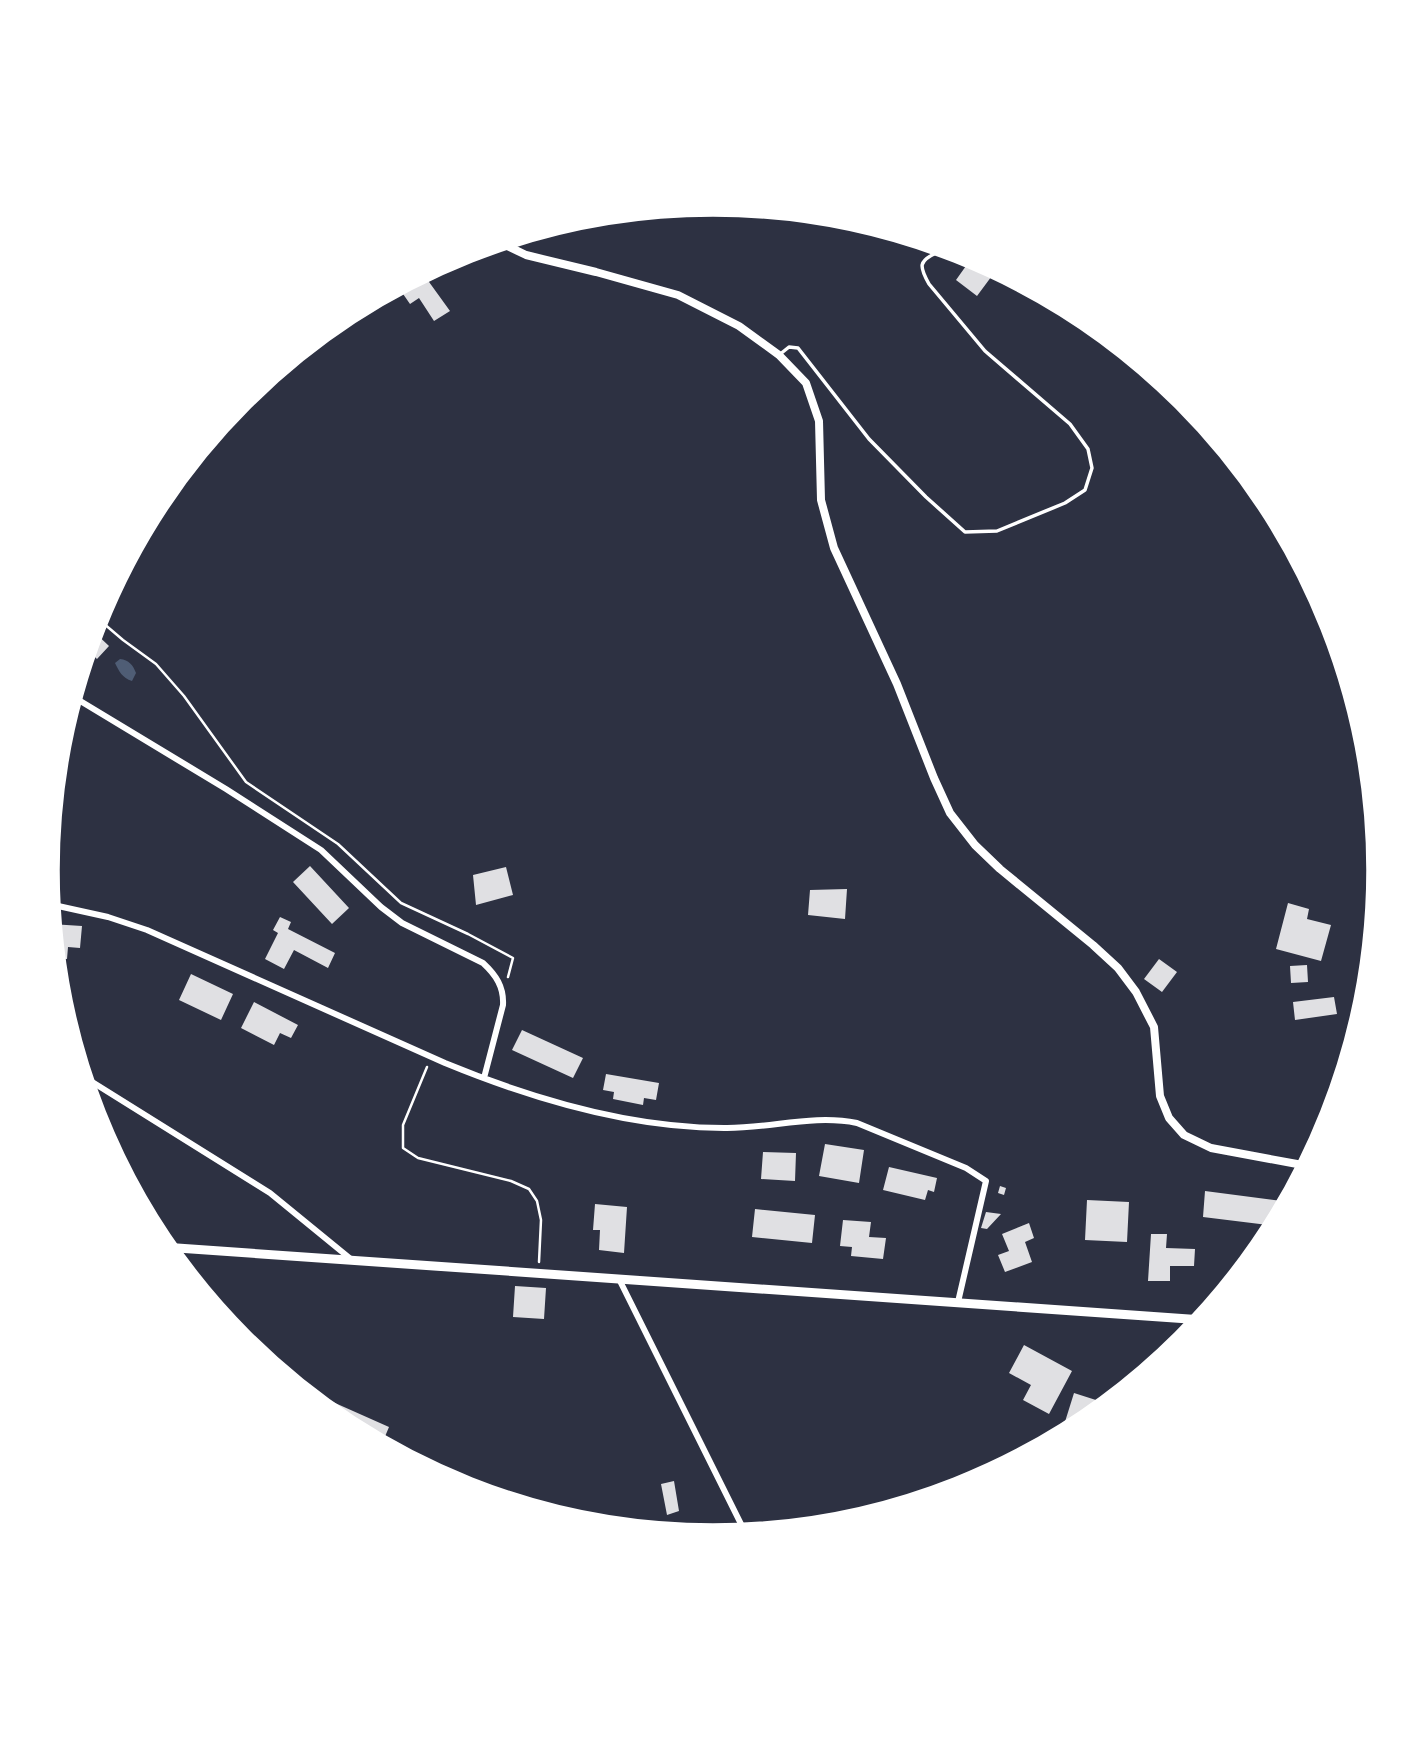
<svg xmlns="http://www.w3.org/2000/svg" width="1426" height="1740" font-family="Raleway,sans-serif">
	<rect width="100%" height="100%" fill="#2d3142"/>
	<path fill="#4f5d75" d="M120,659c9,1 13,6 16,14l-4,8c-10,-3 -13,-10 -17,-18z"/>
	<path fill="#e0e0e3" d="M973,256l24,13 -20,27 -21,-16z
		M424,275l26,36 -16,10 -15,-23 -9,6 -9,-13z
		M92,630l17,16 -12,13 -11,-11z
		M310,866l39,42 -17,16 -39,-42z
		M506,867l7,28 -37,10 -3,-30z
		M847,889l-2,30 -37,-4 2,-25z
		M1288,903l21,6 -2,10 24,6 -10,36 -45,-12z
		M280,917l11,5 -3,7 47,24 -7,15 -34,-18 -10,19 -19,-10 13,-26 -5,-3z
		M51,924l31,2 -2,22 -12,-1 -1,12 -13,-1z
		M1159,959l18,13 -15,20 -18,-13z
		M1307,965l1,17 -17,1 -1,-17z
		M191,974l42,20 -12,26 -42,-20z
		M1334,997l3,17 -42,6 -2,-18z
		M254,1002l44,23 -7,13 -11,-5 -6,12 -33,-17z
		M522,1030l61,28 -10,20 -61,-28z
		M606,1074l53,9 -3,17 -12,-2 -1,7 -30,-6 1,-7 -11,-2z
		M825,1144l39,6 -5,33 -40,-7z
		M763,1152l33,1 -1,28 -34,-2z
		M889,1167l48,11 -3,14 -6,-2 -3,10 -42,-10z
		M1000,1186l6,2 -2,7 -6,-2z
		M1205,1191l77,10 -2,17 -4,8 -73,-9z
		M1087,1200l42,2 -2,40 -42,-2z
		M595,1204l32,3 -3,46 -25,-3 1,-20h-7z
		M755,1209l60,6 -3,28 -60,-6z
		M986,1212l15,2 -14,15 -6,-1z
		M843,1220l28,2 -2,15 17,1 -3,21 -32,-3 1,-9 -12,-1z
		M1029,1223l5,15 -9,4 7,20 -27,10 -7,-17 11,-4 -7,-17z
		M1151,1234h16l-1,14 29,1 -1,17h-24v15h-22z
		M515,1286l31,2 -2,31 -31,-2z
		M1024,1345l48,26 -23,43 -26,-14 8,-15 -22,-12z
		M1074,1393l25,8 -6,16 -16,12 -13,-4z
		M326,1399l63,28 -8,19 -39,-21 -20,-17z
		M674,1481l5,30 -12,4 -6,-31z"/>
	<g fill="none" stroke-linecap="round" stroke-linejoin="round">
		<path stroke="#fff" stroke-width="2.5" d="M96,617l27,23 33,24 28,32 62,86 92,62 63,59 67,31 45,24 -5,19
			M427,1067l-24,58v23l15,10 93,23 18,8 8,12 4,19 -2,42"/>
		<path stroke="#fff" stroke-width="3.5" d="M779,355l10,-8 9,1 71,91 57,58 39,35 32,-1 68,-28 20,-13 7,-22 -4,-19 -18,-25 -85,-73 -56,-67c-10,-18 -11,-23 9,-32l19,6"/>
		<path stroke="#fff" stroke-width="6" d="M72,696l154,93 95,61 60,57 21,16 81,40c13,12 21,24 20,42l-19,73
			M49,904l59,13 39,13 298,133c85,35 186,65 279,65 45,1 88,-14 133,-5l109,45 20,13 -28,121
			M81,1075l189,118 82,67
			M619,1279l123,247 3,8"/>
		<path stroke="#fff" stroke-width="8" d="M497,241l29,14 70,17 82,23 61,31 40,29 27,28 13,38 2,79 13,48 63,136 37,94 16,35 25,32 25,24 93,76 25,23 18,24 18,35 6,69 9,22 15,17 27,13 97,18"/>
		<path stroke="#fff" stroke-width="9" d="M163,1247l1040,73"/>
	</g>
	<path d="M0 0H1426V1740H0ZM58 870a655 655 0 1 1 1310 0a655 655 0 1 1-1310 0Z" fill="#fff" fill-rule="evenodd"/>
	<path fill="none" stroke="#fff" stroke-width="3.5" d="M58 870a655 655 0 1 1 1310 0a655 655 0 1 1-1310 0Z"/>
</svg>
